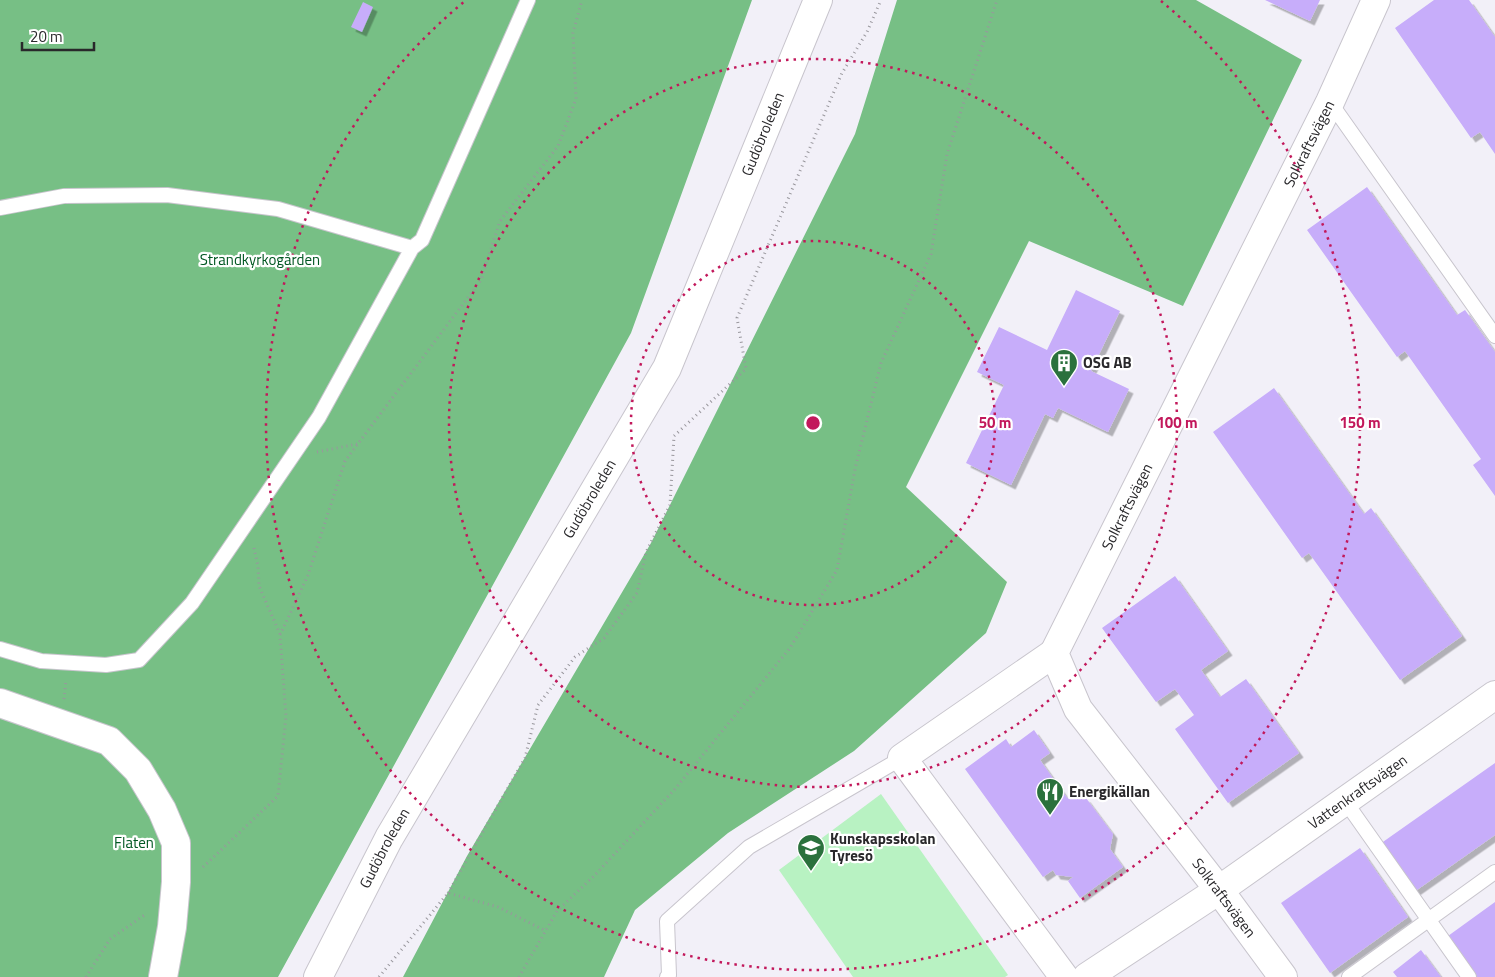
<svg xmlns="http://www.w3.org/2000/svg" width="1495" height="977" font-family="'Titillium Web',sans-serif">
	<defs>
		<filter id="shadow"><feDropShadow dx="4.5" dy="4.5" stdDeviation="0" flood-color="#0004"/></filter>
	</defs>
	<rect width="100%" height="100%" fill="#f2f0f8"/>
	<path fill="#b8f2c2" d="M881,794l127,181 -3,2h-152l-74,-107z"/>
	<path fill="#77bf85" d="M0,0h752l-121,333 -353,644h-278z
		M897,0h299l106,60 -119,246 -154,-65 -123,246 101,95 -21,51 -132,118 -126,82 -93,77 -31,67h-201l64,-121 184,-313 204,-409z"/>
	<path fill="#c7adfa" filter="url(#shadow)" d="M1265,0h55l-10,21z
		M1434,0h35l26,37v117l-15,-22 -9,6 -76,-110z
		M363,2l10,5 -11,25 -11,-5z
		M1367,187l90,128 8,-5 30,42v144l-22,-31 8,-6 -76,-108 -8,6 -90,-127z
		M1076,290l44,21 -29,60 38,18 -21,43 -50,-24 -5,10 -8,-4 -34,71 -45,-22 38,-78 -27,-13 22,-45 48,23z
		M1274,388l90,126 7,-6 91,128 -62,44 -91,-127 -7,5 -89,-126z
		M1175,576l53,75 -27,19 19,27 26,-18 53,74 -71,50 -53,-74 19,-14 -19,-26 -19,13 -54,-74z
		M1034,730l16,23 -10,7 27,38 3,-3 16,3 27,36 -3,15 13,18 -43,31 -12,-17 5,-4 -17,-2 -3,-5 -10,7 -78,-108 41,-30 5,8z
		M1495,763v72l-81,57 -34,-48z
		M1360,848l48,69 -78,56 -49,-70z
		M1495,902v75h-19l-28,-41z
		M1421,950l20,27h-44l-4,-5z"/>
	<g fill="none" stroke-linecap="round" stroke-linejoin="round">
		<defs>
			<path id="lane" d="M1330,102l165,234
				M0,208l64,-12 103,-1 111,14 134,39
				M0,649l41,12 65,4 33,-5 53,-57 127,-186 93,-169 10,-8 106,-240
				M1345,801l124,176
				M667,977l2,-2 -2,-54 82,-74 153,-89
				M1349,977l146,-105"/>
			<g id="street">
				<path d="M1054,653l-152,105 162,219"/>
				<path d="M0,703l109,38 29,29 24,40 14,33v39l-4,45 -9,50"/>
				<path id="s1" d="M1087,977l132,-87 276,-195"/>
				<path id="s2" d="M1283,977l-64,-87 -141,-181 -24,-56 276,-551 46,-102"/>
			</g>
			<g id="secondary">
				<path id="s3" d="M318,977l71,-139 278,-470 151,-368"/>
			</g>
		</defs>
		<use href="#lane" stroke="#c8c5cd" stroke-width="16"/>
		<use href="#street" stroke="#c8c5cd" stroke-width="30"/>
		<use href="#secondary" stroke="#c8c5cd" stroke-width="30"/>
		<path stroke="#99979d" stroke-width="3" stroke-dasharray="1 4" stroke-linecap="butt" d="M317,452l40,-8
			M254,548l4,18 1,20 21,48
			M64,699l2,-19
			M203,867l75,-71 8,-80 -6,-81 28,-60 37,-114 136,-181 19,-59 58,-75 18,-47 -3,-66 9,-33
			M448,893l77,-135 13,-53 37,-48 29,-19 33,-45 9,-41 24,-47 4,-69 72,-67 -9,-51 105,-245 25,-41 14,-32
			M86,977l24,-38 36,-25
			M379,977l69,-84 50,14 48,24
			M519,977l38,-66 37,-35 81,-87 115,-141 47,-78 18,-101 26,-106 50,-109 16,-100 50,-154"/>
		<use href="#lane" stroke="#fff" stroke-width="14"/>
		<use href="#street" stroke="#fff" stroke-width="28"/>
		<use href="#secondary" stroke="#fff" stroke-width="28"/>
	</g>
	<g fill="none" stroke="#c2185b" stroke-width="2.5" stroke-dasharray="2.5 5">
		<circle cx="813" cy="423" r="182"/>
		<circle cx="813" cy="423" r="364"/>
		<path d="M1161 1A547 547 0 1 1 465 1"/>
	</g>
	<defs>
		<symbol id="building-pin" viewBox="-11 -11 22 30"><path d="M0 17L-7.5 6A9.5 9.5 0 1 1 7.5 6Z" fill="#2b713d" stroke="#fff"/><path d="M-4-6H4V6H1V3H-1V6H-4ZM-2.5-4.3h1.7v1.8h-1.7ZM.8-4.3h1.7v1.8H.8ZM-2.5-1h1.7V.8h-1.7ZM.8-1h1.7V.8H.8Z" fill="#fff"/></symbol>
		<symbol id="restaurant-pin" viewBox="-11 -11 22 30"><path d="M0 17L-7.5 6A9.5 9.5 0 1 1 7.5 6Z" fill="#2b713d" stroke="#fff"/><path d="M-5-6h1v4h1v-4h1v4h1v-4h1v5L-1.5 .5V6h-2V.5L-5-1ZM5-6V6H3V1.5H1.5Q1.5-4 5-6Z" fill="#fff"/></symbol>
		<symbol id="school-pin" viewBox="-11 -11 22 30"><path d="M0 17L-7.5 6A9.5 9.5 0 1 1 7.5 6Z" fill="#2b713d" stroke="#fff"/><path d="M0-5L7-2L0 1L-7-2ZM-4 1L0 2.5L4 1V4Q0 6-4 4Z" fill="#fff"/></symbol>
	</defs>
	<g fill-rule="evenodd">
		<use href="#building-pin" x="1048" y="347" width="32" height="43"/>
		<use href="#restaurant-pin" x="1034" y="776" width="32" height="43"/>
		<use href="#school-pin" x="795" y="832" width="32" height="43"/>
	</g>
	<g text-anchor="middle" stroke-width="4.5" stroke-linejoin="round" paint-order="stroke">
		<g font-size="15" fill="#29282b" stroke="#fff">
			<text dy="5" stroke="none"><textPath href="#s3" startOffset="955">Gudöbroleden</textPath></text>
			<text dy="5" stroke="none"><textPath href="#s2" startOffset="968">Solkraftsvägen</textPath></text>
			<text dy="5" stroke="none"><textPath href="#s3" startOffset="550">Gudöbroleden</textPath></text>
			<text dy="5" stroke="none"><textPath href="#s2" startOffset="562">Solkraftsvägen</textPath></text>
			<text dy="5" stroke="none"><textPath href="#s1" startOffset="328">Vattenkraftsvägen</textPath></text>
			<text dy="5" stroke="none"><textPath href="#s3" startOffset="145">Gudöbroleden</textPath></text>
			<text transform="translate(1224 898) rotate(53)" y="5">Solkraftsvägen</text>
		</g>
		<g font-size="15" fill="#005722" stroke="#fff">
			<text x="260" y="265">Strandkyrkogården</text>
			<text x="134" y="848">Flaten</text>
		</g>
		<g font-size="15" font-weight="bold" fill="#29282b" stroke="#fff" text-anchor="start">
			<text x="1083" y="368">OSG AB</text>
			<text x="1069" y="797">Energikällan</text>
			<text x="830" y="844">Kunskapsskolan<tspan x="830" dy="17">Tyresö</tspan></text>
		</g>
	</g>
	<circle cx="813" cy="423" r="8" fill="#c2185b" stroke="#fff" stroke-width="2.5"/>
	<g font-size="15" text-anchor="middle" font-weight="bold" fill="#c2185b" stroke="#fff" stroke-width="4.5" stroke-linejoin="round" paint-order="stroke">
		<text x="995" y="428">50 m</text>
		<text x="1177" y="428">100 m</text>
		<text x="1360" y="428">150 m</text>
	</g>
	<path d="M22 42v8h72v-8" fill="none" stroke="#29282b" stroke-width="2.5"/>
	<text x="30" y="42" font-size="15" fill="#29282b" stroke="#ffffff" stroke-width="4" paint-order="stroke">20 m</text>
</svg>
